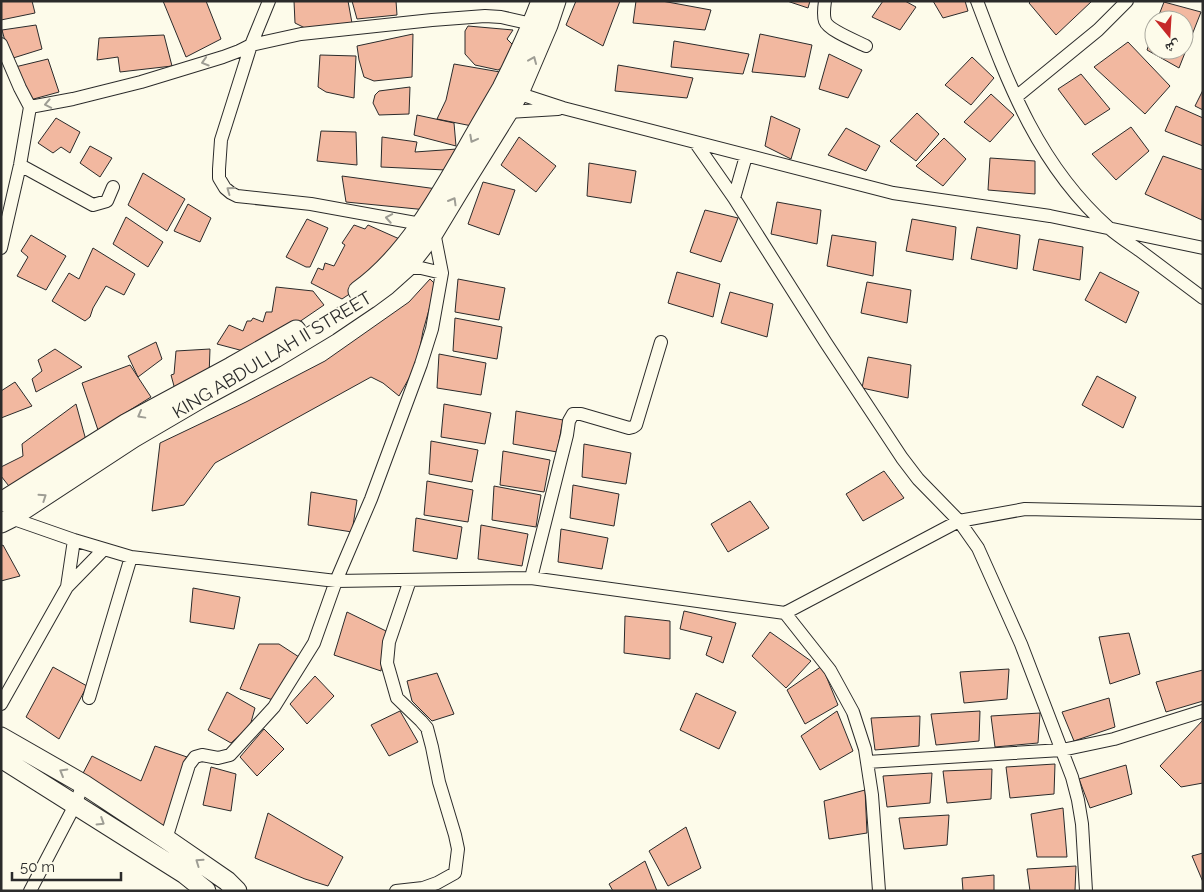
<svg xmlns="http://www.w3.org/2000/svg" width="1204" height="892" font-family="Raleway,'Noto Naskh Arabic',sans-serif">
	<rect width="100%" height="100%" fill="#fdfbea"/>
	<path fill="#f2b8a0" stroke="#2b2b2b" d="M1,1h31l3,12 -34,7z
		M163,1h43l15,38 -35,18z
		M294,1h54l4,22 -45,6 -12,-6z
		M352,1h44l1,14 -40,4z
		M576,1h44l-17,45 -37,-21z
		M636,1h26l49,9 -6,20 -72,-7z
		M787,1h23l-2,7z
		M883,1h22l11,6 -16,23 -28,-13z
		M933,1h32l3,10 -25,7z
		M1031,1h61l-36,34 -27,-32z
		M1164,2l37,10 -22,56 -32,-18 7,-21v21h30v-30h-27z
		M36,25l6,24 -32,10 -8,-29z
		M468,26l45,4 -6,9 10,10 -7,14 -12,7 -23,-5 -10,-11v-23z
		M413,34l-1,43 -38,4 -10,-4 -5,-17 -2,-14z
		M760,34l52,11 -7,32 -53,-5z
		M164,35l8,31 -52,6 -2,-15 -21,3 2,-22z
		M674,41l75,13 -6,20 -72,-7z
		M1128,42l42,44 -25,28 -51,-47z
		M829,54l33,16 -14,28 -29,-9z
		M320,55l36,1 -2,42 -28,-6 -8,-5z
		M972,57l22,21 -23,27 -26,-20z
		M48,59l11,33 -29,8 -15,-33z
		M454,64l46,8 -28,54 -35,-7 9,-19z
		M618,65l75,13 -6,20 -72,-7z
		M1081,74l29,35 -25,16 -27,-36z
		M410,87l-1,27 -30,1 -6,-12 2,-8 4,-4z
		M1203,90v20l-8,-4z
		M991,94l23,21 -24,27 -26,-20z
		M1176,106l27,12v28l-38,-15z
		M917,113l22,21 -23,27 -26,-20z
		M417,115l37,8 2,23 -42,-11z
		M771,116l29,13 -9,30 -26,-13z
		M56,118l24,14 -10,21 -9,-6 -8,6 -15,-10z
		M1131,127l18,24 -33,29 -24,-26z
		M846,128l34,18 -14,25 -38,-16z
		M321,131l35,1 1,33 -40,-4z
		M382,137l35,5 -2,10 42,-3 -11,21 -65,-3z
		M519,137l37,29 -20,26 -35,-27z
		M944,138l22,21 -23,27 -27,-20z
		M90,146l22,12 -12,19 -20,-14z
		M1163,156l40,14 -1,50 -57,-26z
		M990,158l45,3v33l-47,-4z
		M589,163l47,8 -5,32 -44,-7z
		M143,173l42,26 -18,32 -39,-26z
		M342,176l95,13 -10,21 -81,-8z
		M483,182l32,8 -16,45 -31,-11z
		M777,202l44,8 -4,34 -46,-10z
		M188,204l23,14 -11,24 -26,-11z
		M705,210l33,8 -17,44 -31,-10z
		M126,217l37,25 -15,25 -35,-23z
		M307,219l21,9 -18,39h-4l-20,-10z
		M912,219l44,8 -3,33 -47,-9z
		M354,225l11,4 3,-4 36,16 -53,52 -9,6 -31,-16 7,-15 5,2 2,-7 9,3 11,-21 -3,-2z
		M977,227l43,8 -3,34 -46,-10z
		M31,235l35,21 -20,34 -29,-14 11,-19 -7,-6z
		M832,235l44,7 -3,34 -46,-10z
		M1039,239l44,8 -3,33 -47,-10z
		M93,248l42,26 -11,21 -18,-9 -13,22 -3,9 -5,4 -33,-20 17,-28 10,6z
		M677,272l43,12 -7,33 -45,-14z
		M1100,272l39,20 -13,31 -41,-23z
		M430,279l6,6 -13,46 -6,33 -18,32 -16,-13 -12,-6 -156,86 -31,42 -32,6 8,-68 86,-41 79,-41 84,-59z
		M458,279l47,9 -6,32 -44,-8z
		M867,282l44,8 -4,33 -46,-10z
		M276,287l37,4 11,14 -38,26 -35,22 -34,-9 12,-19 14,6 4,-10h4l2,-3 10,4 3,-10h6z
		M730,292l43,12 -6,33 -46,-14z
		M455,318l47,9 -5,32 -44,-8z
		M156,342l6,17 -24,18 -10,-21z
		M55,349l27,18 -46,25 -4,-13 10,-8 -4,-11z
		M210,349l-1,27 -36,17 1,-7 -3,-11 3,-1 2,-23z
		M439,354l47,9 -5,32 -44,-7z
		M868,357l43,8 -3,33 -46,-10z
		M130,365l21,32 -53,33 -16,-47z
		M1097,376l39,21 -13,31 -41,-23z
		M15,382l17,24 -31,12v-27z
		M76,404l11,40 -75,46 -11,-14v-9l22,-11 -1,-12z
		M444,404l47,9 -6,31 -44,-7z
		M516,411l47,9 -6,32 -44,-8z
		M431,441l47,9 -6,32 -43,-8z
		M584,444l47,9 -5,31 -44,-7z
		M503,451l47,9 -6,32 -44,-7z
		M884,471l20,27 -41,23 -17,-27z
		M427,481l46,9 -5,32 -44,-7z
		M573,485l46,9 -5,32 -44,-8z
		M494,486l47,9 -5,32 -44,-7z
		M311,492l46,8 -5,32 -44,-7z
		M750,501l19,27 -41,24 -17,-28z
		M416,518l46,9 -5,32 -44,-8z
		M481,525l47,9 -6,32 -44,-7z
		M561,529l47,9 -6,31 -44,-7z
		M3,545l17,31 -19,5v-35z
		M193,588l47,9 -6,32 -44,-7z
		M684,611l52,12 -13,40 -17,-8 6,-18 -32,-8z
		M347,612l39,19 -5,40 -47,-16z
		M625,616l45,5v38l-46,-6z
		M770,632l41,29 -25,27 -34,-32z
		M1129,633l11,41 -30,10 -11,-47z
		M259,644h20l20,13 -26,43 -33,-11z
		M822,666l16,39 -33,19 -18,-34z
		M53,667l34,19 -28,53 -33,-22z
		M1009,669l-2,30 -43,4 -4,-31z
		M1203,670v31l-37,11 -10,-30z
		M437,673l17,41 -22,7 -20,-20 -5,-20z
		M315,676l19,20 -27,28 -17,-20z
		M227,692l28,16 -5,18 -19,17 -23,-13z
		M696,693l40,19 -17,37 -39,-19z
		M1109,698l6,29 -41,14 -12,-29z
		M400,711l18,31 -29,14 -18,-31z
		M837,711l16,40 -33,19 -19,-34z
		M980,711l-1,30 -43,4 -5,-31z
		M1040,713l-2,30 -43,4 -4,-31z
		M920,716l-1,30 -44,4 -4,-32z
		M1203,720v63l-22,4 -21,-21z
		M264,729l20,20 -27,27 -17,-19z
		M155,746l32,11 -20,72 -87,-50 12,-23 49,25z
		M1055,764l-1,30 -44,4 -4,-31z
		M1126,765l6,29 -42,14 -11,-29z
		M211,767l25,7 -5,37 -28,-6z
		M992,769l-1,30 -44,4 -4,-32z
		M932,773l-2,30 -43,4 -4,-31z
		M865,790l2,43 -38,6 -5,-38z
		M1063,808l4,49h-30l-6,-43z
		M268,813l75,44 -15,29 -23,-7 -50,-21z
		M949,815l-2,30 -43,4 -5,-31z
		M686,827l15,41 -33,18 -19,-35z
		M1203,853v29l-11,-26z
		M645,861l12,30h-44l-4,-7z
		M1076,866l-1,25h-45l-3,-22z
		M994,875v16h-31l-1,-13z"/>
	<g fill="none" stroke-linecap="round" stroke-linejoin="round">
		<defs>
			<path id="street" d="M825,1c-1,7 -2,14 0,20 3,9 31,20 41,25
				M977,1c32,85 62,165 132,227 9,8 20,15 30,22 21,16 43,32 64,48
				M1,44l19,44 10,19 -10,58 -19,83
				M511,91l52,17 330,85 157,23 153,32
				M1016,97l82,-67 29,-29
				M30,107l43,-8 68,-17 82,-25 16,-6 12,-6 50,-11 131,-14 53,-4 16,1 31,7
				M503,112h5l50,-3
				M695,142l39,56 92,145 76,115 16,21 41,42 19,27 43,96 51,133 6,23 4,24 4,67
				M20,165l73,40 14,-4 6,-14
				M734,198l12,-42
				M406,268h15l21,5
				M11,518l63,22 57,17 205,24 195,-3 254,35 45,57 23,42 12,37 7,46 7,96
				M531,578l36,-143 2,-14 4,-7h8l48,14 4,-1 3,-2 25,-83
				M67,587l7,-47
				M785,613l174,-92 66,-12 178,4
				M89,698l42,-141
				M1,704l66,-117 37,-38
				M867,762l195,-12 52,-11 89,-28
				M166,839l23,-74 6,-8 7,-2 16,3 12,-3 44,-48 40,-64 22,-62 35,-82 50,-135 11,-35 10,-56 -8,-41 -13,-8 -110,-20 -74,-8 -6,-3 -6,-5 -6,-10v-9l2,-29 30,-95 18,-44
				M30,891l45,-86 8,-21
				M396,891l27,-3 14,-5 18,-10 3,-24 -3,-14 -16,-53 -7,-35 -5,-19 -6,-7 -24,-23 -10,-35 2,-21 21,-62"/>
			<path id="secondary" d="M358,291c54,-38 90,-110 123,-167 7,-12 14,-24 21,-36 14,-28 28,-57 39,-87
				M1,502l126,-79 104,-56 65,-37
				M1,523l10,-5 122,-80 70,-41 72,-39 53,-32 40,-27 19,-14 19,-17 28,-36 26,-43 48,-77 11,-19 29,-68 8,-24
				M1,737l82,47 83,55 61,42 10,10
				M1,758l184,116 21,17"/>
		</defs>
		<use href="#street" stroke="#2b2b2b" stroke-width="14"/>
		<use href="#secondary" stroke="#2b2b2b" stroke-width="21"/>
		<use href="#street" stroke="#fdfbea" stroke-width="12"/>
		<use href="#secondary" stroke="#fdfbea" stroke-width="19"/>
	</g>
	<defs><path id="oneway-chevron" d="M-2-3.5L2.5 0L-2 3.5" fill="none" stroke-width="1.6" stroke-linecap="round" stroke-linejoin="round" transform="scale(1.25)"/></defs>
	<g stroke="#9e9d94">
		<use href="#oneway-chevron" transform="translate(533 60) rotate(-67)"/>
		<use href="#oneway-chevron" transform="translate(205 62) rotate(163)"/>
		<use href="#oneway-chevron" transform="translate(48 104) rotate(169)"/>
		<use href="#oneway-chevron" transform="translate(473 139) rotate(118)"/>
		<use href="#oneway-chevron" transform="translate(230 190) rotate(-144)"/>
		<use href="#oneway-chevron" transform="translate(453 201) rotate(-60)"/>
		<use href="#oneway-chevron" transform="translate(389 218) rotate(-170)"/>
		<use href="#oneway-chevron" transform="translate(141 415) rotate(151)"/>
		<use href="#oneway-chevron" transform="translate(43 497) rotate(-34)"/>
		<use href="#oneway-chevron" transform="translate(63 772) rotate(-150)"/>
		<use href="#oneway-chevron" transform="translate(101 822) rotate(32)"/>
		<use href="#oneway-chevron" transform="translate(199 862) rotate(-145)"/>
	</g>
	<g text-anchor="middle" stroke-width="4" stroke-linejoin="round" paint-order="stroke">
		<g font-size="18" fill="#2b2b2b" stroke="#fdfbea">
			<text transform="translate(272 355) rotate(-31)" y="6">KING ABDULLAH II STREET</text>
		</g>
	</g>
	<rect width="1204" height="892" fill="none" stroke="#2b2b2b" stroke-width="5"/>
	<g transform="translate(1169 35) rotate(162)"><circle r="24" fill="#fdfbea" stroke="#a9a89e"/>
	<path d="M0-4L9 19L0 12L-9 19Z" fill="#c62828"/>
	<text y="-8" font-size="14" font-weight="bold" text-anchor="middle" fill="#2b2b2b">ش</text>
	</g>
	<path d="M12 872v8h109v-8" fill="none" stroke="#2b2b2b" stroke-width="2.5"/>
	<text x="20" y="872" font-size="15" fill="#2b2b2b" stroke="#fdfbea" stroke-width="4" paint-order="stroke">50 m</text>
</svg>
